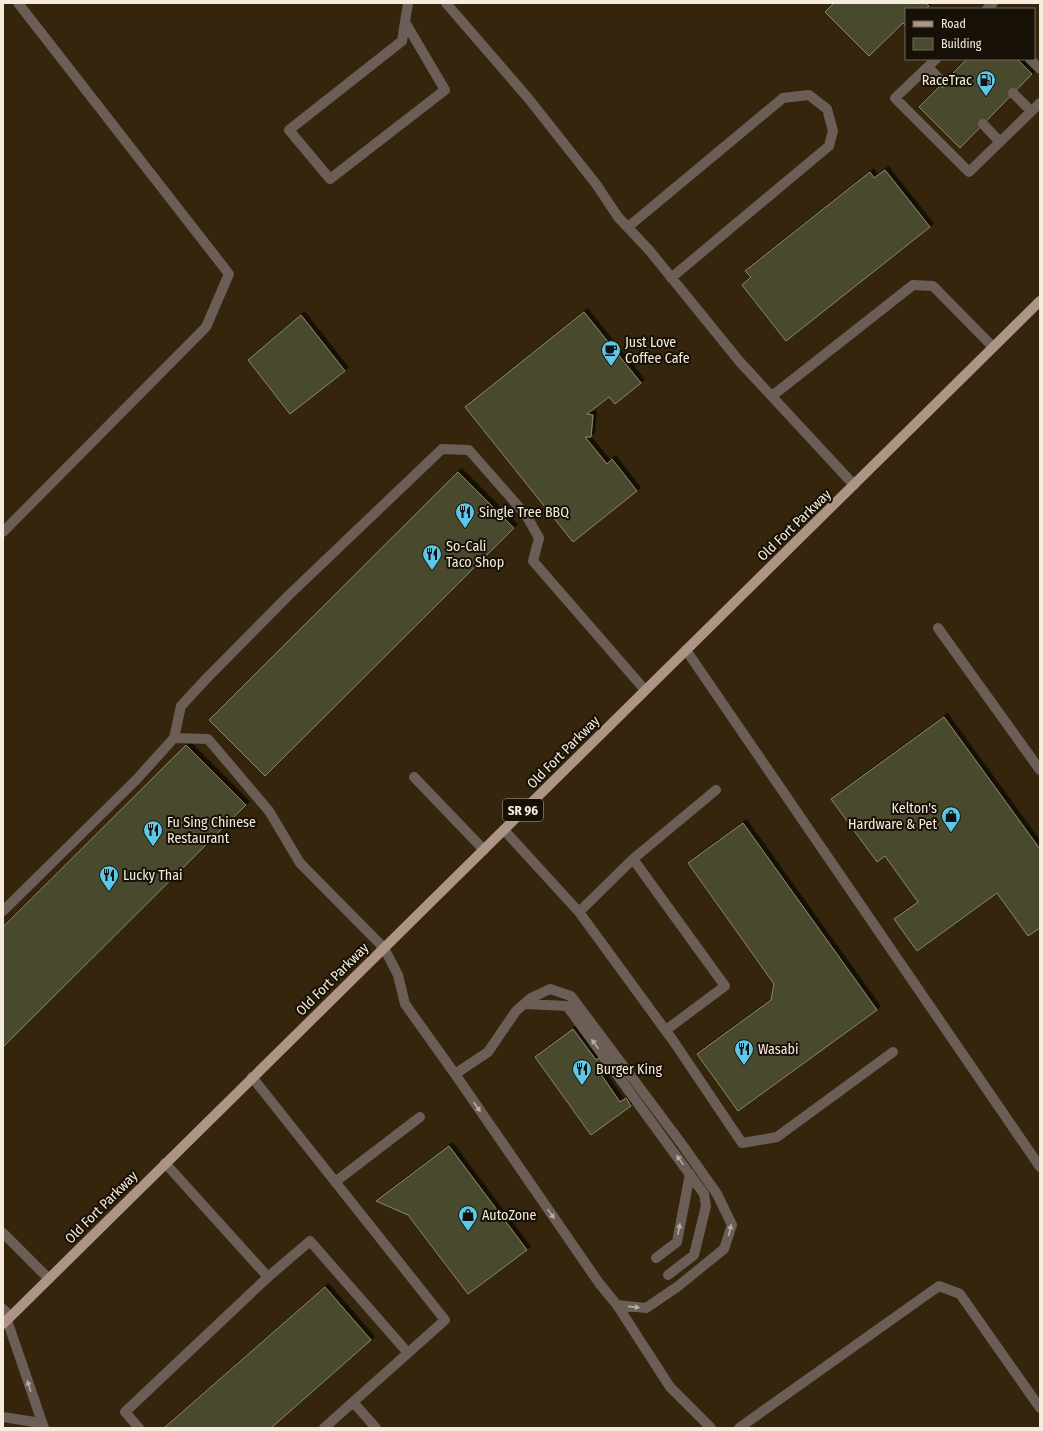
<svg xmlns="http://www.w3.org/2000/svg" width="1043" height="1431" font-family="'Fira Sans Condensed',sans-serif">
	<defs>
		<filter id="shadow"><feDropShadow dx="3.5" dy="-3.5" stdDeviation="0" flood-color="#0009"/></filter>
	</defs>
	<rect width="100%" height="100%" fill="#34250c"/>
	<path fill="#4a4a2d" stroke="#888869" filter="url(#shadow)" d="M834,3h92l3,3 -3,3h-20v17l-3,-3 -34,33 -44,-44z
		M967,59h50l15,15 -72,74 -41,-41z
		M885,170l45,57 -144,114 -44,-56 9,-8 -6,-6 125,-99 4,6z
		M584,312l57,71 -26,21 -6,-7 -22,17 6,1 -2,22h-6l22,27 5,-5 25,32 -64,51 -108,-135z
		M301,315l44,56 -55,43 -42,-54z
		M458,472l56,56 -249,248 -56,-56z
		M944,717l96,132v79l-12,8 -31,-43 -80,58 -23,-32 24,-17 -33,-46 -8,6 -46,-63z
		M186,745l60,60 -243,242v-120z
		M743,823l134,187 -139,101 -41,-57 74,-54 3,-16 -86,-121z
		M573,1029l23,31 3,-2 8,10 -7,5 20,29 6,-4 5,8 -40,29 -56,-78z
		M449,1146l78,104 -59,44 -60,-79 -32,-14z
		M325,1287l46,53 -100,88h-107z"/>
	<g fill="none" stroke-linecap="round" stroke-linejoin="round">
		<path stroke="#6b5e57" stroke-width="10" d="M446,3l82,95 68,86 22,33 31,33 91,112 114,123
			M987,9l6,-6
			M405,22l40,68 -115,89 -41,-49 113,-89 6,-38
			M936,59l-41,39 74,74 71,-69
			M1030,59l10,10
			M928,67l15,16
			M1013,93l18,18
			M983,124l17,18
			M628,227l155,-129 26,-3 18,14 6,22 -4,15 -158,132
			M772,396l141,-111 20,1 60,61
			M3,532l203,-205 23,-53 -211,-271
			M938,628l102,142
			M686,650l354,517
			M174,738l34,1 61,72 31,52 84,85 14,27 7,29 50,70 144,209 18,22 29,3 31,-21 47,-38 8,-24 -15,-31 -36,-51 -110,-147 -21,-7 -19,9 -15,13 -28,41 -33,22
			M414,777l70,73
			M504,830l75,82 95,130 68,101 35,-6 116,-85
			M633,859l92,127 -59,44
			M3,911l133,-131 38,-42 7,-32 26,-28 82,-83 153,-146 27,1 57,65 13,23 -6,23 112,129
			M579,912l54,-53 83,-69
			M524,1004l43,2 137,188 2,12 -12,49 -26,20
			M252,1077l193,243 -121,108
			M335,1182l85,-65
			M3,1233l46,46
			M656,1258l21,-16 13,-68
			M268,1277l42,-36 98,112
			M617,1305l53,82 41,41
			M3,1309l7,7
			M7,1320l37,108
			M353,1402l23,26
			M3,1417l38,6
			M139,1428l-14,-16 143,-135 -103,-114
			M739,1428l200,-142 21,8 80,114"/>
		<path stroke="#ae9485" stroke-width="10" d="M3,1324l1037,-1023"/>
	</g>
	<defs><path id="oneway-solid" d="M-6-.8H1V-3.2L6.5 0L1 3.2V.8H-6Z"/></defs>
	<g fill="#b7aca1">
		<use href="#oneway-solid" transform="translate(595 1044) rotate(-126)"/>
		<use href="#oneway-solid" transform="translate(477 1107) rotate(55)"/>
		<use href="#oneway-solid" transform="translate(680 1160) rotate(-126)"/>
		<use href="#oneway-solid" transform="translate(551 1214) rotate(55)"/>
		<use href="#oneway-solid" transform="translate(679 1229) rotate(-79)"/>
		<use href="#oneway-solid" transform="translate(730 1230) rotate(-77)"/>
		<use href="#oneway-solid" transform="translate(634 1307) rotate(6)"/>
		<use href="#oneway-solid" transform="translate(29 1386) rotate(-108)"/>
	</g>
	<defs>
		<symbol id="fuel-pin" viewBox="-11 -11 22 30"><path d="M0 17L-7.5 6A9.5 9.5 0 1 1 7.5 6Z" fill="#5dc7e8" stroke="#161006"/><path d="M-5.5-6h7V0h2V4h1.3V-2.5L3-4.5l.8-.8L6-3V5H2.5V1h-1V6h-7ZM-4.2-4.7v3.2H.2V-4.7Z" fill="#111"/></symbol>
		<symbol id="cafe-pin" viewBox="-11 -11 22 30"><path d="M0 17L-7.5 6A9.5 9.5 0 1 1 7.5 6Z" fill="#5dc7e8" stroke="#161006"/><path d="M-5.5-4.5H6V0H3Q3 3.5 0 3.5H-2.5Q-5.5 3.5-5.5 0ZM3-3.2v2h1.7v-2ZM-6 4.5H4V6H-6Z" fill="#111"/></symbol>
		<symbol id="restaurant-pin" viewBox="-11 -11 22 30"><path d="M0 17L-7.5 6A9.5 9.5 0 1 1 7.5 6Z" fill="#5dc7e8" stroke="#161006"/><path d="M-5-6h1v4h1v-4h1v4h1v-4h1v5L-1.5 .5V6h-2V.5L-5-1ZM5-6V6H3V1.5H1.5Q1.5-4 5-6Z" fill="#111"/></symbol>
		<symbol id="shop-pin" viewBox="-11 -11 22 30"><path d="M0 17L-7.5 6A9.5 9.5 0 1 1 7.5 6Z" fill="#5dc7e8" stroke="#161006"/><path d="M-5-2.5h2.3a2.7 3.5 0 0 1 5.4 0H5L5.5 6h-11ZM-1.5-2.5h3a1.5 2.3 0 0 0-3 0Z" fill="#111"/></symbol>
	</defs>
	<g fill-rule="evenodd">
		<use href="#fuel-pin" x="975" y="69" width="22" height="30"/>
		<use href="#cafe-pin" x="600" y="339" width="22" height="30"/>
		<use href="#restaurant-pin" x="454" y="501" width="22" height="30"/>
		<use href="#restaurant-pin" x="421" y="543" width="22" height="30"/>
		<use href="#shop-pin" x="940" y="805" width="22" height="30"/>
		<use href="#restaurant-pin" x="142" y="819" width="22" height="30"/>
		<use href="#restaurant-pin" x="98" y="864" width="22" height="30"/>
		<use href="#restaurant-pin" x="733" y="1038" width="22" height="30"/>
		<use href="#restaurant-pin" x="571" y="1058" width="22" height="30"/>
		<use href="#shop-pin" x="457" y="1204" width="22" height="30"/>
	</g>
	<g text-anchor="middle" stroke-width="4" stroke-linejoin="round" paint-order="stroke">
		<rect fill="#161006" stroke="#b2aa9c" stroke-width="1" x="503" y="799" width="40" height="22" rx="3"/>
		<g font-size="13" font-weight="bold" fill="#f5ecdd">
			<text x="523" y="815">SR 96</text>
		</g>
		<g font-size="14" fill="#f5ecdd" stroke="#161006" text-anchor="start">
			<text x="972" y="85" text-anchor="end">RaceTrac</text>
			<text x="625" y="347">Just Love<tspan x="625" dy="16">Coffee Cafe</tspan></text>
			<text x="479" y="517">Single Tree BBQ</text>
			<text x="446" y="551">So-Cali<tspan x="446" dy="16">Taco Shop</tspan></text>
			<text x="937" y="813" text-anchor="end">Kelton's<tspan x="937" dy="16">Hardware &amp; Pet</tspan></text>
			<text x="167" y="827">Fu Sing Chinese<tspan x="167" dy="16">Restaurant</tspan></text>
			<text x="123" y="880">Lucky Thai</text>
			<text x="758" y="1054">Wasabi</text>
			<text x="596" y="1074">Burger King</text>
			<text x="482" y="1220">AutoZone</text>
		</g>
		<g font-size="14" fill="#f5ecdd" stroke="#161006">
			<text transform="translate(794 525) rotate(-44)" y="5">Old Fort Parkway</text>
			<text transform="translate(563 752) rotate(-45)" y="5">Old Fort Parkway</text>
			<text transform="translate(332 979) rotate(-45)" y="5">Old Fort Parkway</text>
			<text transform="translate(101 1207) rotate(-45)" y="5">Old Fort Parkway</text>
		</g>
	</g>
	<rect width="1043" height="1431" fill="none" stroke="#f5ecdd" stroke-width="8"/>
	<rect x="905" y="8" width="130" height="52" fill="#161006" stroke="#6f685c"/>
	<rect x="913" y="21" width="20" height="6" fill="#ae9485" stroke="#6f685c"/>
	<text x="941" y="28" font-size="12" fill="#f5ecdd">Road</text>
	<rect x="913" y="38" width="20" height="12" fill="#4a4a2d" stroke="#6f685c"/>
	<text x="941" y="48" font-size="12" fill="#f5ecdd">Building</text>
</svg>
